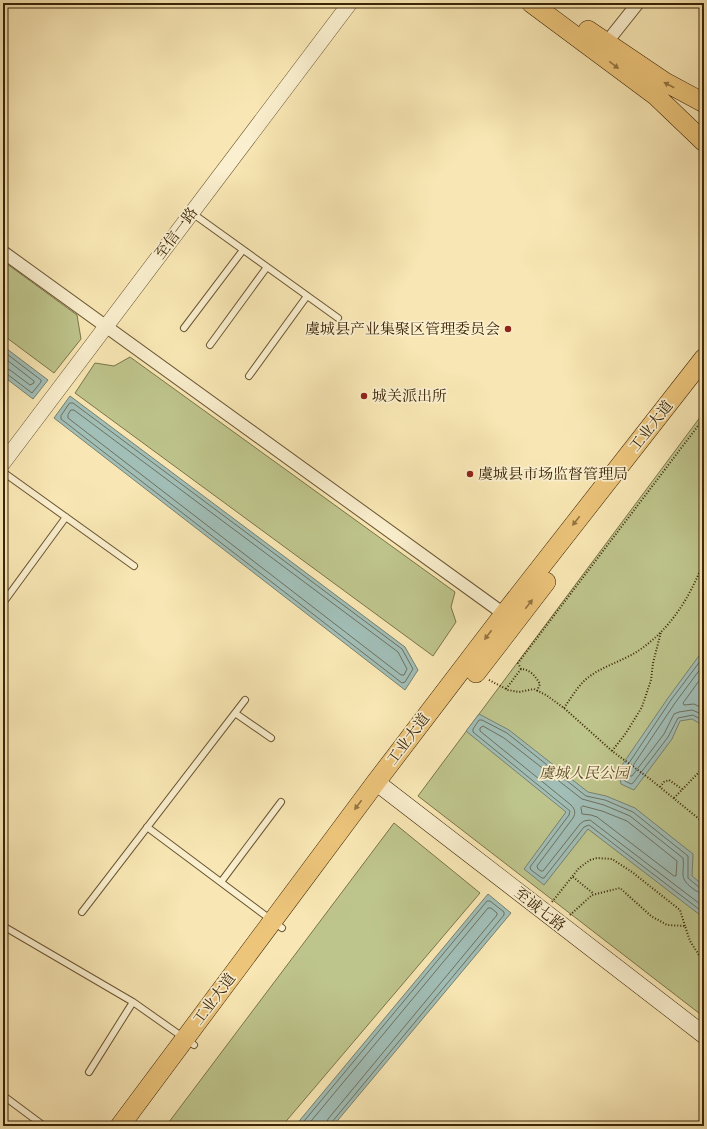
<svg xmlns="http://www.w3.org/2000/svg" width="707" height="1129" font-family="'Sorts Mill Goudy','Noto Serif SC',serif">
	<rect width="100%" height="100%" fill="#f8e7b4"/>
	<filter id="stains"><feTurbulence type="fractalNoise" baseFrequency=".005" numOctaves="4"/><feColorMatrix values="0 0 0 0 .2 0 0 0 0 .09 0 0 0 0 .02 0 0 0 .5 -.17"/></filter>
	<radialGradient id="worn" r=".72"><stop offset=".6" stop-color="#630" stop-opacity="0"/><stop offset="1" stop-color="#630" stop-opacity=".3"/></radialGradient>
	<path fill="#bec58c" stroke="#7c7449" d="M3,261l74,54 4,24 -27,34 -51,-38z
		M130,357l325,235 -4,15 5,15 -23,34 -358,-263 20,-30 19,3z
		M704,412v605l-286,-221z
		M394,823l86,70 -198,233h-116z"/>
	<path fill="#a1beb7" stroke="#788070" d="M3,346l45,34 -15,19 -30,-23z
		M70,396l335,251 13,23 -13,20 -351,-272z
		M704,649v77l-12,-7 -12,2 -8,18 -38,51 -13,-6 -3,-13 50,-73z
		M479,714l30,16 79,62 18,4 29,12 58,46 -1,22 12,10v32l-116,-89 -44,56 -20,-16 42,-57 -100,-81z
		M488,894l23,19 -178,213h-38z"/>
	<g fill="none" stroke-linecap="round" stroke-linejoin="round">
		<path stroke="#6e715e" stroke-width="1" d="M3,351l38,29v2l-9,11 -25,-19 -4,-1
			M3,357l31,24v2l-4,2 -20,-15 -7,-2
			M70,403h3l329,246 11,20 -8,13 -3,1 -341,-264v-3z
			M71,410h3l324,242 9,17 -3,6h-3l-333,-257v-3z
			M704,656l-33,44 -48,72 2,9 6,3 2,-1 35,-46 10,-19 15,-3 11,6
			M704,664l-29,39 -47,70 1,3h3l32,-42 10,-20 5,-2 13,-2 12,5
			M704,674l-21,29 1,2 10,-1 10,5
			M583,806l19,5 25,10 50,40 -1,15h-2l-77,-59 -6,-2 -9,-1 -1,-6z
			M704,888h-4l-12,-10v-22l-55,-44 -28,-12 -19,-4 -79,-63 -25,-13h-3l-6,9v3l97,79 -1,4 -39,52 1,3 11,8h2l40,-51 5,-2 115,88
			M704,893c-5,0 -8,-2 -12,-5 -14,-11 -7,-15 -9,-30l-53,-42 -26,-11 -22,-6 -78,-61 -21,-12 -3,2v3l91,74c4,4 5,8 2,13l-36,48 1,3 3,2h2l37,-47 4,-3 6,-1 114,87
			M300,1126l187,-225h3l14,11v3l-172,207 -1,4
			M307,1126l181,-218h3l6,5v2l-169,204 -2,7"/>
		<defs>
			<path id="service" d="M192,213l146,105
				M184,328l59,-78
				M210,345l57,-78
				M249,376l58,-80
				M3,472l131,94
				M3,603l63,-86
				M235,713l36,25
				M147,827l135,101
				M221,882l60,-80
				M82,912l163,-212
				M3,926l130,76 61,43
				M89,1072l44,-70
				M3,1099l2,-2 39,29"/>
			<path id="minor" d="M603,47l35,-44
				M3,252l501,362"/>
			<path id="tertiary" d="M3,463l347,-460"/>
			<path id="secondary" d="M376,782l328,253"/>
			<path id="primary" d="M531,3l125,93 48,46
				M588,30l77,52 39,21
				M476,673l70,-91
				M120,1126l256,-344 128,-168 200,-256"/>
		</defs>
		<use href="#service" stroke="#6a5532" stroke-width="8"/>
		<use href="#minor" stroke="#6a5532" stroke-width="14"/>
		<use href="#tertiary" stroke="#6a5532" stroke-width="16"/>
		<use href="#secondary" stroke="#3b2406" stroke-width="18"/>
		<use href="#primary" stroke="#3b2406" stroke-width="20"/>
		<path stroke="#3b2406" stroke-width="2" stroke-dasharray="1 2" stroke-linecap="butt" d="M521,669l-3,-6 186,-245
			M489,680l19,10 11,2 15,-3 12,6 18,13 48,43 38,28 54,44
			M506,689l15,-20c9,0 15,8 19,15l-3,7
			M564,708c6,-9 13,-20 20,-27 15,-14 37,-19 54,-30 33,-22 52,-54 66,-90
			M612,751l14,-18 16,-26 9,-27 2,-17 8,-31
			M660,787l4,-5 5,-2 13,9
			M674,798l30,-31
			M573,877l21,17
			M552,902l27,-34 11,-8 7,-2 15,1 20,13 48,38 5,16
			M570,915l22,-20 28,-7 31,28 16,9 18,1 5,15 14,22"/>
		<use href="#service" stroke="#faefce" stroke-width="6"/>
		<use href="#minor" stroke="#faefce" stroke-width="12"/>
		<use href="#tertiary" stroke="#faefce" stroke-width="15"/>
		<use href="#secondary" stroke="#faefce" stroke-width="17"/>
		<use href="#primary" stroke="#ecc47a" stroke-width="19"/>
	</g>
	<defs><path id="oneway-solid" d="M-6-.8H1V-3.2L6.5 0L1 3.2V.8H-6Z"/></defs>
	<g fill="#947440">
		<use href="#oneway-solid" transform="translate(614 65) rotate(37)"/>
		<use href="#oneway-solid" transform="translate(669 85) rotate(-152)"/>
		<use href="#oneway-solid" transform="translate(576 521) rotate(128)"/>
		<use href="#oneway-solid" transform="translate(529 604) rotate(-52)"/>
		<use href="#oneway-solid" transform="translate(488 635) rotate(127)"/>
		<use href="#oneway-solid" transform="translate(358 805) rotate(127)"/>
	</g>
	<g fill="#8f2418" stroke="#faefce" stroke-width="1.5">
		<circle cx="508" cy="329" r="4"/>
		<circle cx="364" cy="396" r="4"/>
		<circle cx="470" cy="474" r="4"/>
	</g>
	<g text-anchor="middle" stroke-width="3.5" stroke-linejoin="round" paint-order="stroke">
		<g font-size="15" fill="#3b2406" stroke="#faefce">
			<text transform="translate(176 233) rotate(-53)" y="5">至信一路</text>
			<text transform="translate(651 426) rotate(-52)" y="5">工业大道</text>
			<text transform="translate(408 739) rotate(-53)" y="5">工业大道</text>
			<text transform="translate(540 909) rotate(38)" y="5">至诚七路</text>
			<text transform="translate(214 999) rotate(-53)" y="5">工业大道</text>
		</g>
		<g font-size="15" fill="#3b2406" stroke="#faefce" text-anchor="start">
			<text x="500" y="334" text-anchor="end">虞城县产业集聚区管理委员会</text>
			<text x="372" y="401">城关派出所</text>
			<text x="478" y="479">虞城县市场监督管理局</text>
		</g>
		<g font-size="15" font-style="italic" fill="#5c4c28" stroke="#faefce">
			<text x="584" y="778">虞城人民公园</text>
		</g>
	</g>
	<rect width="707" height="1129" fill="none" stroke="#f8e7b4" stroke-width="16"/>
	<rect x="4" y="4" width="699" height="1121" fill="none" stroke="#3b2406" stroke-width="2"/>
	<rect x="8" y="8" width="691" height="1113" fill="none" stroke="#3b2406"/>
	<rect width="100%" height="100%" filter="url(#stains)"/>
	<rect width="100%" height="100%" fill="url(#worn)"/>
</svg>
